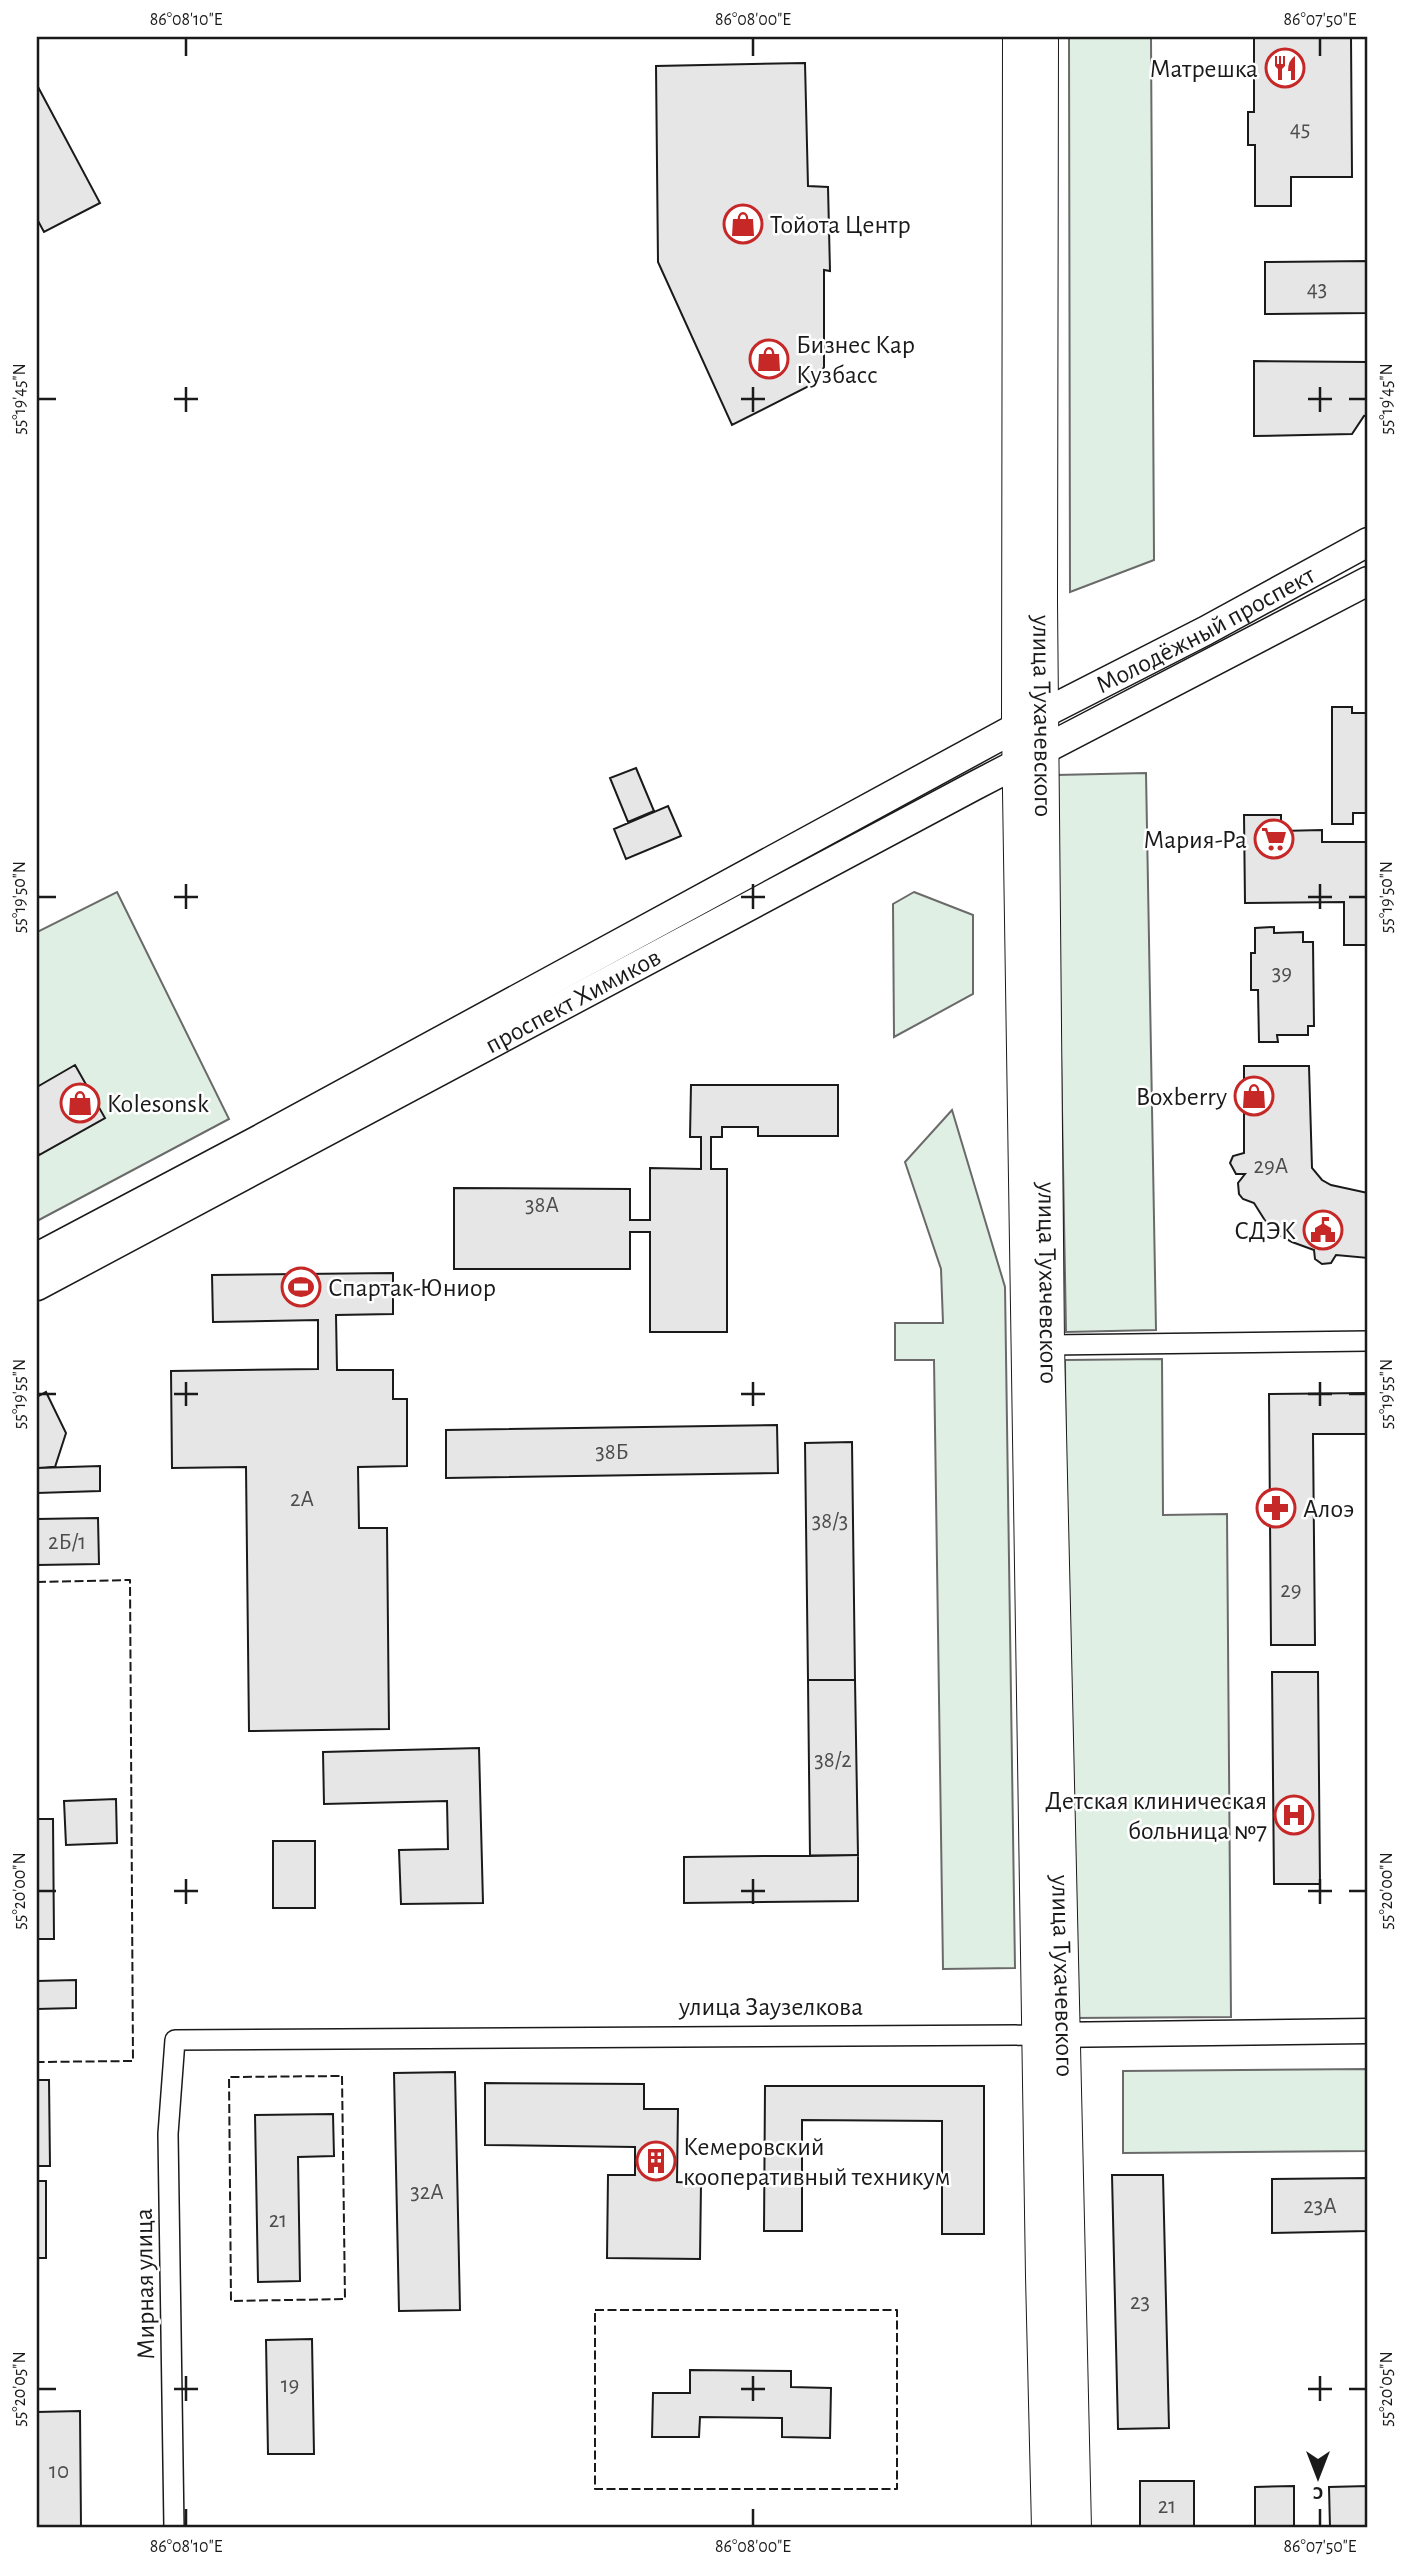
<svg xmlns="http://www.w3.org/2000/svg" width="1405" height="2565" font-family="'Alegreya Sans',sans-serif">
	<rect width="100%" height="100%" fill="#fff"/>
	<path fill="#e0efe3" stroke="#6a6a6a" stroke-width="2" d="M1069,37h82l3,523 -84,32z
		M1146,773l10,557 -90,2 -10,-557z
		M117,892l112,227 -192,102v-289z
		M914,892l59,23v79l-79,43 -1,-133z
		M952,1110l53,177 10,681 -72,1 -9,-609h-39v-37h48l-2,-54 -36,-107z
		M1162,1359l1,156 64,-1 4,503 -161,1 -5,-658z
		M1368,2069v82l-245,2v-82z"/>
	<path fill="#e6e6e6" stroke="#1a1a1a" stroke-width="2" d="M1351,37l1,140h-61v29h-36v-61h-7v-33h6v-74l-11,-1z
		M805,63l3,123 20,1 2,84 -6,-1v97l-5,10 -8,8 -79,40 -74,-163 -2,-196z
		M37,85l63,118 -56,29 -7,-13z
		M1368,261v52l-103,1v-52z
		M1254,361l114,1v53l-4,1 -12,18 -98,2z
		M1332,707h20v6h16v100h-15v11h-21z
		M636,768l18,43 -26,11 -18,-44z
		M668,806l13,30 -55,23 -12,-30z
		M1244,815h37v16l41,-1v12h46v103h-24v-43l-99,1z
		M1274,927v6l29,-1v10h10l1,84h-6v9h-31l1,7h-19l-1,-52h-7v-37h4v-25z
		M75,1065l30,53 -66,37 -2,-4v-64z
		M1244,1066h65l3,102 10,12 9,5 37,8v65l-32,-3 -5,8 -9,1 -7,-5 -1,-9 -22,-8 -21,-12 -17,-27 -11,-4 -4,-5 -1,-11 7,-9h-9l-6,-11 3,-7 11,-3z
		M691,1085h147v51h-80v-9h-36v10h-11v32h16v163h-77v-100h-20v37h-176v-81l176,1v31h20v-52l51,1v-32h-11z
		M393,1273v41l-57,1 1,55h56v29h14v67l-49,1 1,61h28l2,201 -140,2 -3,-264 -74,1 -1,-97 147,-2v-49l-105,2 -1,-47z
		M46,1392l20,41 -11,34 -18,1v-71z
		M1368,1393v41h-55l2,211h-44l-2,-251z
		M777,1425l1,48 -332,5v-48z
		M852,1442l3,238h-47l-3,-237z
		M100,1466v25l-63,2v-25z
		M98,1518l1,46 -62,1v-46z
		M1272,1672h46l2,212h-46z
		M808,1680h47l3,175 -48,1z
		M479,1748l4,155 -82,1 -2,-54 49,-1 -1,-48 -123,3 -1,-52z
		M116,1799l1,44 -51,2 -2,-44z
		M37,1819h16l1,120h-17z
		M273,1841h42v67h-42z
		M858,1855v46l-174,2v-46z
		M76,1980v28l-39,1v-28z
		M455,2072l5,238 -61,1 -5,-238z
		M37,2080h12l1,86h-13z
		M485,2083l159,1v25h34l-1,73 24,1 -1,76 -93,-1 1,-83h27v-28l-150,-2z
		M765,2086h219v148h-42v-113l-140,-1v111h-38z
		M333,2114l1,42 -36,1 2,124 -42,1 -3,-167z
		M1112,2175h51l6,253 -51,1z
		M1368,2178v53l-96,2v-54z
		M37,2181h9v77h-9z
		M312,2339l2,115h-46l-2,-114z
		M690,2370l101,1v16l40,1 -1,50 -48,-1v-19l-82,-1 -1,20h-47l1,-44h37z
		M80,2411l1,117h-44v-116z
		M1140,2481h54v47h-54z
		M1294,2486v42h-39v-41z
		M1368,2486v42h-38l-1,-41z"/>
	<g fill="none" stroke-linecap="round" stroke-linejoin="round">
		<defs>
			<path id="minor" d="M1049,1345l319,-4
				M174,2528l-6,-394 7,-94 863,-5"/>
			<path id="tertiary" d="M1047,2035l321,-4"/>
			<g id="secondary">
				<path id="s1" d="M37,1257l223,-118 757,-412 188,-96 163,-89"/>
				<path id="s2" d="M37,1286l937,-500 394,-205"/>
			</g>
			<g id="primary">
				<path d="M1018,37l-1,690 24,1549 6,252"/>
				<path id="s3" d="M1043,37l-1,565 7,743 27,1183"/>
			</g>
		</defs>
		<use href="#minor" stroke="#1a1a1a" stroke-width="22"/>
		<use href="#tertiary" stroke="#1a1a1a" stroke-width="27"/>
		<use href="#secondary" stroke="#1a1a1a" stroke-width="31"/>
		<use href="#primary" stroke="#1a1a1a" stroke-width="32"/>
		<use href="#minor" stroke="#fff" stroke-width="19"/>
		<use href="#tertiary" stroke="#fff" stroke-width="24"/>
		<use href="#secondary" stroke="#fff" stroke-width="28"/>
		<use href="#primary" stroke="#fff" stroke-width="30"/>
		<path stroke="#1a1a1a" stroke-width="2" stroke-dasharray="9 3.5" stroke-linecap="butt" d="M37,1582l93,-2 3,481 -96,1
			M342,2076l3,223 -114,2 -2,-224z
			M595,2310h302v179h-302z"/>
	</g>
	<path fill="none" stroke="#1a1a1a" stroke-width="2.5" d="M186,38v18M753,38v18M1320,38v18M186,387v25M753,387v25M1320,387v25M38,399h18M174,399h24M741,399h24M1308,399h24M1349,399h17M186,884v25M753,884v25M1320,884v25M38,897h18M174,897h24M741,897h24M1308,897h24M1349,897h17M186,1382v24M753,1382v24M1320,1382v24M38,1394h18M174,1394h24M741,1394h24M1308,1394h24M1349,1394h17M186,1879v25M753,1879v25M1320,1879v25M38,1891h18M174,1891h24M741,1891h24M1308,1891h24M1349,1891h17M186,2376v25M753,2376v25M1320,2376v25M38,2389h18M174,2389h24M741,2389h24M1308,2389h24M1349,2389h17M186,2509v17M753,2509v17M1320,2509v17"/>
	<defs>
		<symbol id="restaurant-ring" viewBox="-11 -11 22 22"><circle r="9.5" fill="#fff" stroke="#c62828" stroke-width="1.5"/><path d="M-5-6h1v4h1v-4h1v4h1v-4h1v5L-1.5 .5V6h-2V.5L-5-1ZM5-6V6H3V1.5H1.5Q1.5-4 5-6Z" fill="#c62828"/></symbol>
		<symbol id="shop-ring" viewBox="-11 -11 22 22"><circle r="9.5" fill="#fff" stroke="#c62828" stroke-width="1.5"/><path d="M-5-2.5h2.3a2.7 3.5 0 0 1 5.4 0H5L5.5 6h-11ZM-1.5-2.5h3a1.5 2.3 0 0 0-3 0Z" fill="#c62828"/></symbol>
		<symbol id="supermarket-ring" viewBox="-11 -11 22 22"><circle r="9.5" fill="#fff" stroke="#c62828" stroke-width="1.5"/><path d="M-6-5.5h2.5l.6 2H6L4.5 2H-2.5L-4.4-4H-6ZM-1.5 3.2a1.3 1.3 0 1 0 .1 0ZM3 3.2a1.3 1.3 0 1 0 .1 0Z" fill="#c62828"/></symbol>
		<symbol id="civic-ring" viewBox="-11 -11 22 22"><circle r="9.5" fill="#fff" stroke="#c62828" stroke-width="1.5"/><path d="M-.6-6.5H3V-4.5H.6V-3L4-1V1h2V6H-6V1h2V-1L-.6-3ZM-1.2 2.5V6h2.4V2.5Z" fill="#c62828"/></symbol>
		<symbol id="stadium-ring" viewBox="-11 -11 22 22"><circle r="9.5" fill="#fff" stroke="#c62828" stroke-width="1.5"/><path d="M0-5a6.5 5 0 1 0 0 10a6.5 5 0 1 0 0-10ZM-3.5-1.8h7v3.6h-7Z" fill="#c62828"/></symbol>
		<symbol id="pharmacy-ring" viewBox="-11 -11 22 22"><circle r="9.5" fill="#fff" stroke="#c62828" stroke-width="1.5"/><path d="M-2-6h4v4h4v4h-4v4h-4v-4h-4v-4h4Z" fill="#c62828"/></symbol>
		<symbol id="hospital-ring" viewBox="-11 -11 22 22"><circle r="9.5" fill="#fff" stroke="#c62828" stroke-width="1.5"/><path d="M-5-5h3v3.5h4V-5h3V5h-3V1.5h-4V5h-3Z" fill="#c62828"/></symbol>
		<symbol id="building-ring" viewBox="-11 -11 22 22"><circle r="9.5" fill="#fff" stroke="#c62828" stroke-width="1.5"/><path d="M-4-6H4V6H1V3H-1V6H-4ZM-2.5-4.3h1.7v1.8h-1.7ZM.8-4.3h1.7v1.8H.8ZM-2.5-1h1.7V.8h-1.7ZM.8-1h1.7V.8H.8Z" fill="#c62828"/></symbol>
	</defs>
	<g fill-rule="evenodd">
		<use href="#restaurant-ring" x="1263" y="46" width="44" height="44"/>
		<use href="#shop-ring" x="721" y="202" width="44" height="44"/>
		<use href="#shop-ring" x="747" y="337" width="44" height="44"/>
		<use href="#supermarket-ring" x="1252" y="817" width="44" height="44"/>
		<use href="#shop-ring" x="1232" y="1074" width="44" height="44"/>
		<use href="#shop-ring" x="58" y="1081" width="44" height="44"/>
		<use href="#civic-ring" x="1301" y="1208" width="44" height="44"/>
		<use href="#stadium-ring" x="279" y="1265" width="44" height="44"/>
		<use href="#pharmacy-ring" x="1254" y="1486" width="44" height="44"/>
		<use href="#hospital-ring" x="1272" y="1793" width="44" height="44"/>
		<use href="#building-ring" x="634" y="2139" width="44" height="44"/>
	</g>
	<g text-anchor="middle" stroke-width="5" stroke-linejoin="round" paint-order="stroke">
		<g font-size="23" fill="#4d4d4d">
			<text x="1300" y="136">45</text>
			<text x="1317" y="296">43</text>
			<text x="1282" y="980">39</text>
			<text x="1271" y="1173">29А</text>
			<text x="542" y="1212">38А</text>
			<text x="612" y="1459">38Б</text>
			<text x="302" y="1506">2А</text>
			<text x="830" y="1528">38/3</text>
			<text x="67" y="1549">2Б/1</text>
			<text x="1291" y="1597">29</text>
			<text x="833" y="1767">38/2</text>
			<text x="427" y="2199">32А</text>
			<text x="1320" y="2213">23А</text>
			<text x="278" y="2227">21</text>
			<text x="1140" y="2309">23</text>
			<text x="290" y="2392">19</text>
			<text x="59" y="2478">10</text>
			<text x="1167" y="2513">21</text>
		</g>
		<g font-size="26" fill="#1a1a1a" stroke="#fff" text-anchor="start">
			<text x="1258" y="77" text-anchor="end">Матрешка</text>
			<text x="770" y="233">Тойота Центр</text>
			<text x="796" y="353">Бизнес Кар<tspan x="796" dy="30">Кузбасс</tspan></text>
			<text x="1247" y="848" text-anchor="end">Мария-Ра</text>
			<text x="1227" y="1105" text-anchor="end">Boxberry</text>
			<text x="107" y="1112">Kolesonsk</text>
			<text x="1296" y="1239" text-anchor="end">СДЭК</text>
			<text x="328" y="1296">Спартак-Юниор</text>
			<text x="1303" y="1517">Алоэ</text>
			<text x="1267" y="1809" text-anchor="end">Детская клиническая<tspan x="1267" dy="30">больница №7</tspan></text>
			<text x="683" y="2155">Кемеровский<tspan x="683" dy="30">кооперативный техникум</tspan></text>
		</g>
		<g font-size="26" fill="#1a1a1a" stroke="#fff">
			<text dy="9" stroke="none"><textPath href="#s1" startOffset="1326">Молодёжный проспект</textPath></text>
			<text dy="9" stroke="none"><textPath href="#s3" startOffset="679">улица Тухачевского</textPath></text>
			<text dy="9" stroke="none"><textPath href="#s2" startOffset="607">проспект Химиков</textPath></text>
			<text dy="9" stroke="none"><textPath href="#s3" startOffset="1246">улица Тухачевского</textPath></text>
			<text dy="9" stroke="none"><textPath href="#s3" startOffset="1939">улица Тухачевского</textPath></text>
			<text x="771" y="2015">улица Заузелкова</text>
			<text transform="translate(144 2284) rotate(-91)" y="9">Мирная улица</text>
		</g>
	</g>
	<rect width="1405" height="2565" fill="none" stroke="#ffffff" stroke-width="77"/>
	<g transform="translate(1318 2477) rotate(180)" stroke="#ffffff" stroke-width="5" paint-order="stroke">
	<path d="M0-5L12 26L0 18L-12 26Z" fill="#1a1a1a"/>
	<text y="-10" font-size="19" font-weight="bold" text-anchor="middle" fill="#1a1a1a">С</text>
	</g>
	<rect x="38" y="38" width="1328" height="2488" fill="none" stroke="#1a1a1a" stroke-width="2.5"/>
	<g font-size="18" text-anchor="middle" fill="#1a1a1a">
		<text x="186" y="25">86°08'10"E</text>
		<text x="753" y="25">86°08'00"E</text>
		<text x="1320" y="25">86°07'50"E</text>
		<text transform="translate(1386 399) rotate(-90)" y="6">55°19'45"N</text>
		<text transform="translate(19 399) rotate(-90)" y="6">55°19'45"N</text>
		<text transform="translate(19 897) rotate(-90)" y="6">55°19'50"N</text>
		<text transform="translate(1386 897) rotate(-90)" y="6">55°19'50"N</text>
		<text transform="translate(19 1394) rotate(-90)" y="6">55°19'55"N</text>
		<text transform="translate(1386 1394) rotate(-90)" y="6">55°19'55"N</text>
		<text transform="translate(1386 1891) rotate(-90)" y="6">55°20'00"N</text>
		<text transform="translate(19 1891) rotate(-90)" y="6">55°20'00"N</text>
		<text transform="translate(19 2389) rotate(-90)" y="6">55°20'05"N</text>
		<text transform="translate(1386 2389) rotate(-90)" y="6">55°20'05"N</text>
		<text x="186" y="2552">86°08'10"E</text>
		<text x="753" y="2552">86°08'00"E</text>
		<text x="1320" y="2552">86°07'50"E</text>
	</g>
</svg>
